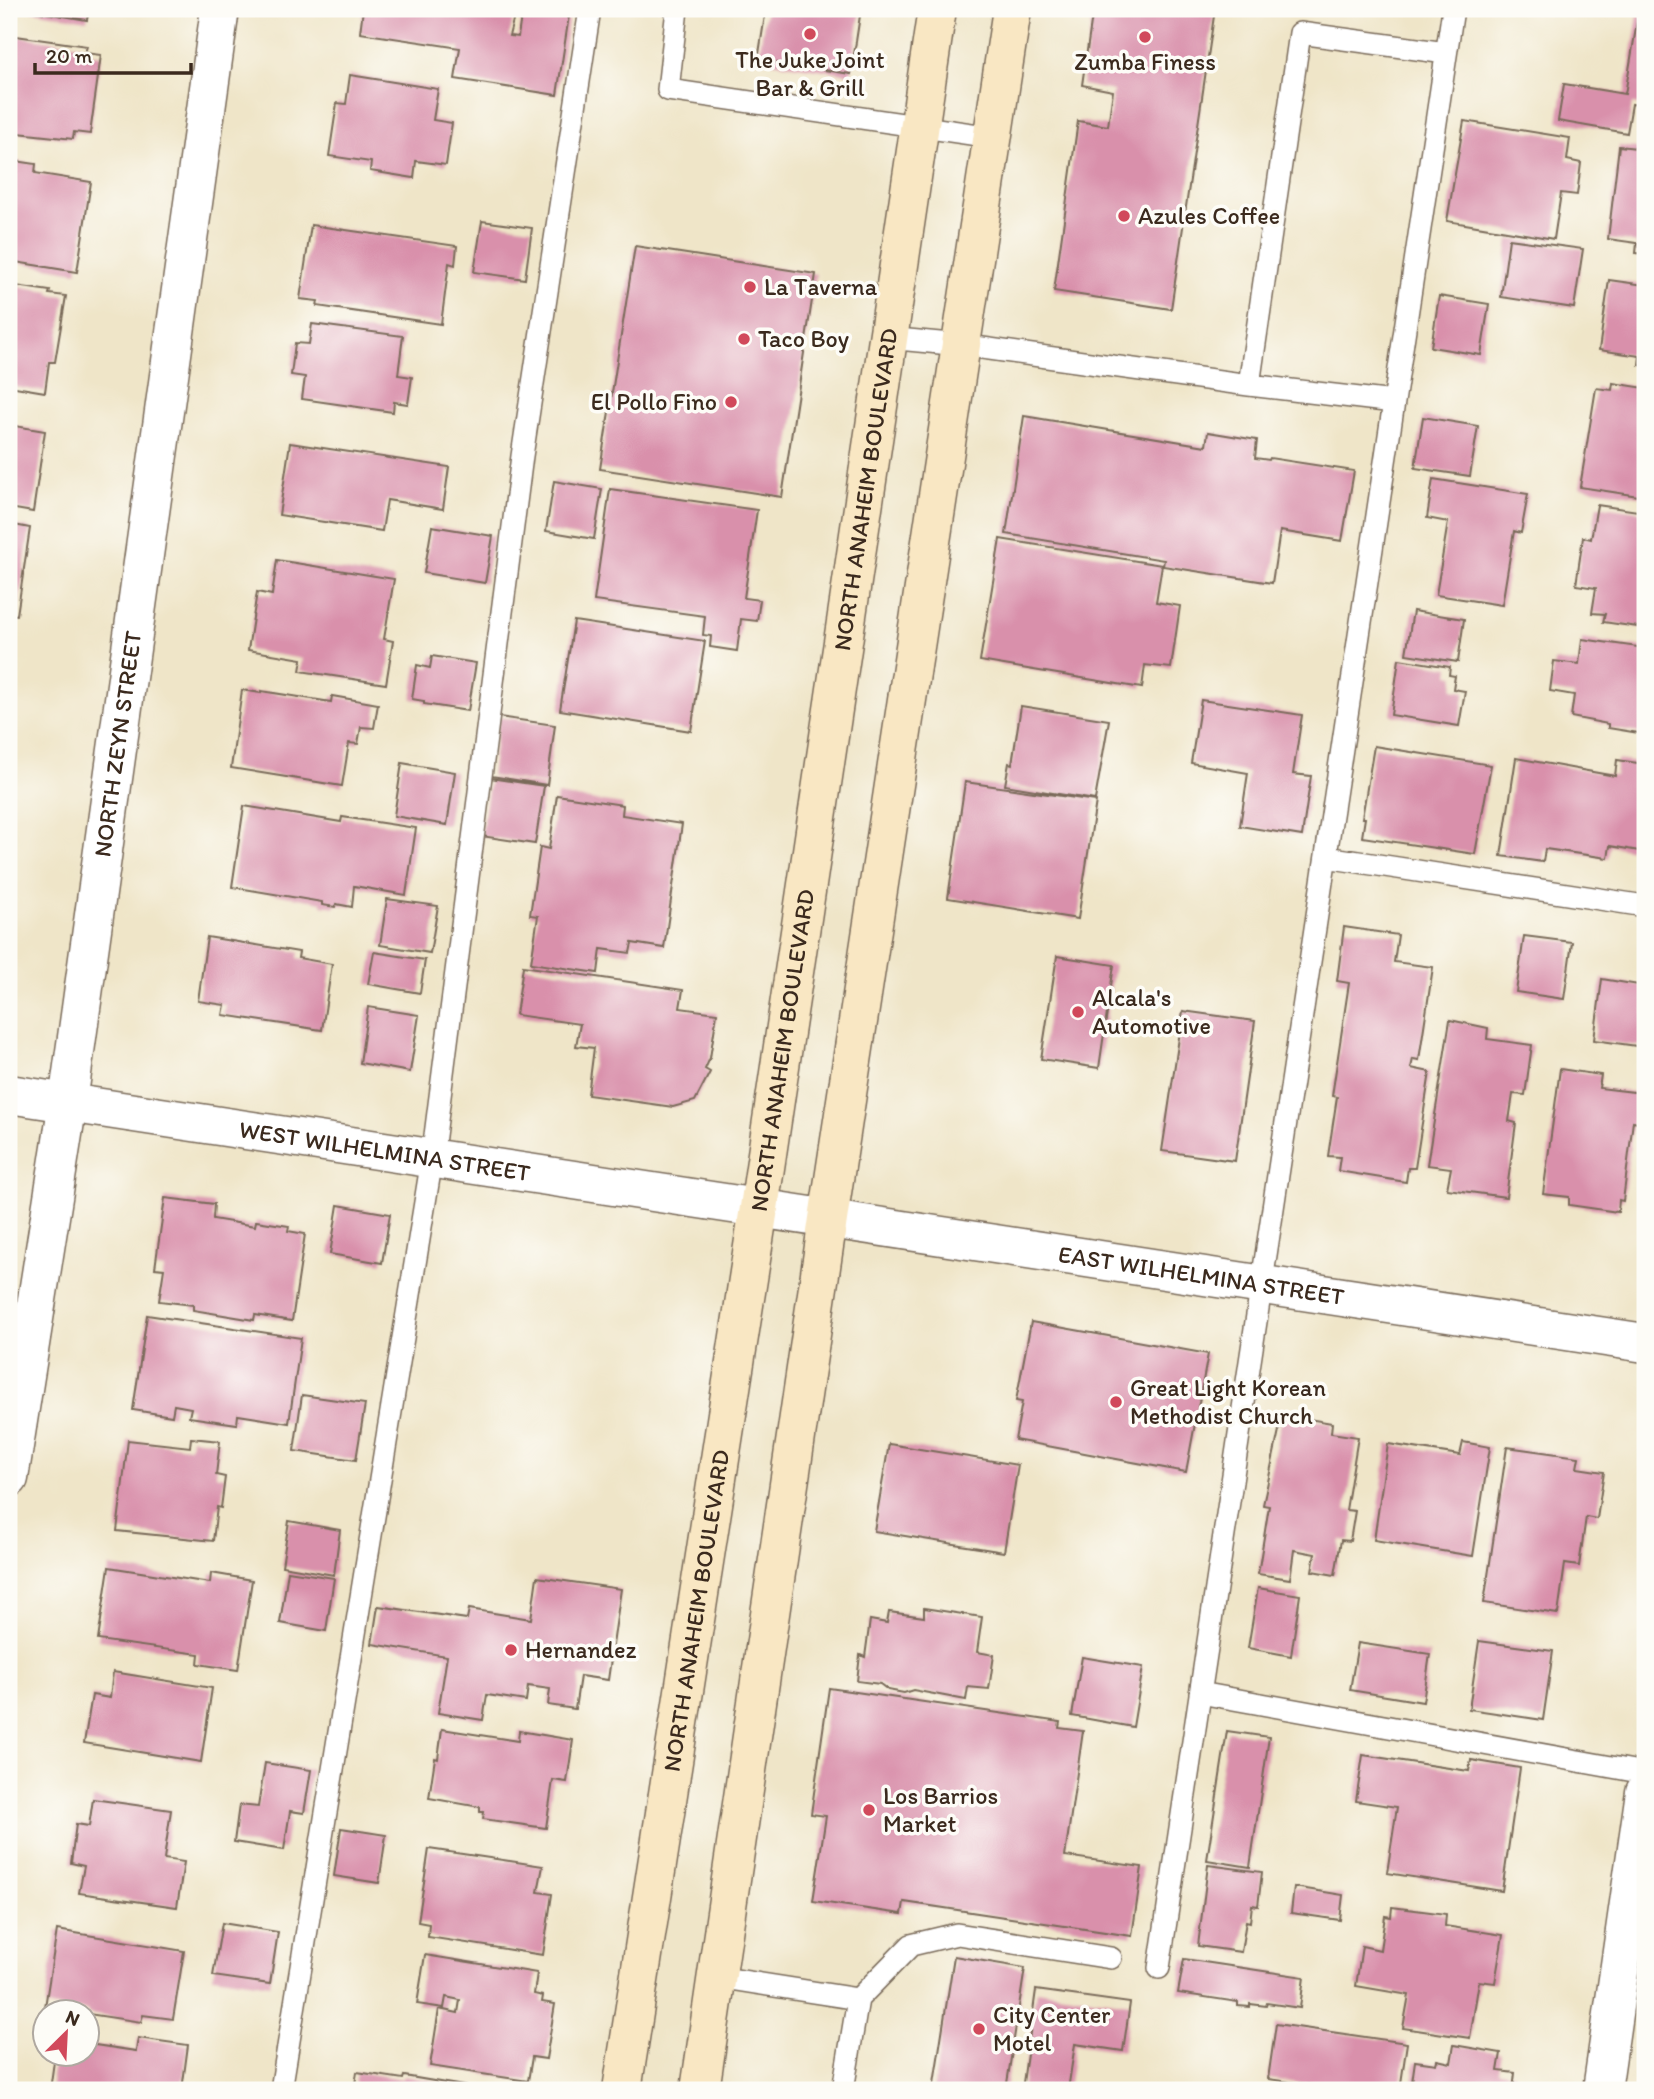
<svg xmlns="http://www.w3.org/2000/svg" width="1654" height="2099" font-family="Itim,sans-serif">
	<rect width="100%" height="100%" fill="#fdfcf7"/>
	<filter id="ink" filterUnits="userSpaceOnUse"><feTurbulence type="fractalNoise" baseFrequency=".0143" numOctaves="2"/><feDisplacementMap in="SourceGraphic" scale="14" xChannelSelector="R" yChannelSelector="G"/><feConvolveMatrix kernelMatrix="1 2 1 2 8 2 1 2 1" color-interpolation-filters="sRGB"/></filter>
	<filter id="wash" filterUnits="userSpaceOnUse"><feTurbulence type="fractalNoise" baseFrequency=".00686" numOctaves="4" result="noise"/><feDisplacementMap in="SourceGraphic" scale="28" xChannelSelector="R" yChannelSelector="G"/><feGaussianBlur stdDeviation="1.57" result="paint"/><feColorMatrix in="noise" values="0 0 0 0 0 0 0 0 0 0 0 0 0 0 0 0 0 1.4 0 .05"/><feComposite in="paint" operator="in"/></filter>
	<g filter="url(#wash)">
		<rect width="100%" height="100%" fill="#efe5c8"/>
		<g id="blocks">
			<path fill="#d990ab" d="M22,9h67l-2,11z
				M363,9h153l-7,27 9,1 4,-28h48l-13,86 -102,-16 5,-31 -100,-15z
				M766,9h95l-10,65 -93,-14z
				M1093,9h122l-44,300 -117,-18 24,-170 30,5 5,-35 -31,-6z
				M1638,16l7,1v89l-13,-2 -5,29 -69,-12 6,-37 61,10z
				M9,35l78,11 -2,7 16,2 -11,79 -16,-2 -1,7 -64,-7z
				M350,75l88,14 -5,31 19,3 -6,42 -30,-4 -2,17 -44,-7 1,-9 -42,-6 8,-53 9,1z
				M1464,121l106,17 -3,22 14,3 -4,32 -16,-2 -7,46 -107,-18z
				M1619,146l26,3v105l-9,-1 1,-10 -29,-4z
				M9,160l27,4 -1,9 56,9 -14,90 -68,-11z
				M482,221l50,7 -7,51 -51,-7z
				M311,225l146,21 -2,19 -6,-2 -8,61 -124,-18 1,-5 -18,-2z
				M1509,239l74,10 -9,59 -73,-11z
				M635,246l181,28 -34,223 -182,-28z
				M1609,280l36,5v81l-6,-1 1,-9 -41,-6z
				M9,285l41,6 -1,3 17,2 -11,66h-6l-4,30 -36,-6z
				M1439,296l50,8 -8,51 -50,-8z
				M312,324l91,12 -5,39 14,2 -4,27 -14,-2 -1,10 -91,-13 3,-22 -14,-2 4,-32 14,1z
				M1613,383l32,5v109l-65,-10 16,-99 16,2z
				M1024,416l182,30 2,-14 49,8 -2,18 14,2 1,-2 84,13 -12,70 -62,-10 -8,52 -109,-17 1,-6 -158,-26z
				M1423,417l55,9 -8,50 -55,-8z
				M9,425l36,6 -12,81 -24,-4z
				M290,443l159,24 -6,42 -56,-9 -5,31 -103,-16z
				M1433,479l95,15 -7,39 -7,-2 -12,74 -66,-10 12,-73 -21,-4z
				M554,481l48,8 -8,50 -48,-8z
				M610,489l147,21 -13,88 16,2 -3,21 -16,-2 -4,32 -27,-4 1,-11 -8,-1 2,-19 -111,-15z
				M1597,505l48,7v116l-42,-6 2,-8 -13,-1 4,-25 -20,-3 7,-48 8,2z
				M9,524l21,4 -13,87 -8,-1z
				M432,526l61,10 -8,47 -61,-10z
				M1000,539l162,26 -6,37 24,4 -9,62 -26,-3 -3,23 -162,-27z
				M277,560l117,19 -10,60 9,2 -7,43 -86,-13 2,-12 -54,-9 9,-58 15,3z
				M1413,611l51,8 -6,43 -52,-8z
				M574,621l131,20 -14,90 -131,-21z
				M1582,639l63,9v86l-37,-6v-4l-37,-7 3,-22 -24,-4 4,-30 25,3z
				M432,656l44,7 -8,48 -44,-7v-3l-12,-2 5,-34 13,3z
				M1399,659l51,8 -1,8 6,1 -2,13 12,2 -6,35 -68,-11z
				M242,690l19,3v-2l70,11 1,-6 46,8 -4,24 -13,-1 -3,17 -9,-1 -7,43 -111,-18z
				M1201,700l101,15 -9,59 18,2 -9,60 -62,-10 8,-53 -57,-10z
				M1021,706l88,14 -14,80 -90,-15 4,-22 3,1z
				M499,717l56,8 -8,60 -56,-9z
				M1374,746l117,19 -16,89 -113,-17 3,-19h-3z
				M1516,758l99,18 2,-16 28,4v88l-35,-6 -2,12 -63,-9 -2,13 -42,-6z
				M402,763l53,9 -8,53 -53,-9z
				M490,778l54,8 -9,58 -54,-8z
				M965,782l131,19 -18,118 -130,-21z
				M557,795l66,10 -1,10 60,9 -18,124 -32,-5 -2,10 -29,-4 -3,24 -67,-10 7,-47 -8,-1 10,-68 9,2z
				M244,806l97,16 1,-5 74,11 -10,67 -52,-9 -2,21 -16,-3 -1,3 -13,-2v-3l-90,-15z
				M387,899l51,7 -8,47 -50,-8z
				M1344,927l54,8 -4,27 39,5 -14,93 -6,-1 -2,9 19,4 -15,96h-7l-2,14 -68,-11 2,-14 -12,-1 9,-59 -5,-1 17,-113 -12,-2z
				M1524,936l48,6 -8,57 -48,-7z
				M207,937l92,15 -1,6 34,6 -10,66 -99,-15 2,-10 -27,-4z
				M374,952l51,8 -5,33 -52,-9z
				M1057,956l57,9 -15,103 -58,-9z
				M523,966l160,24 -3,18 37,5 -7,45 -5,11 5,3 -15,29 -22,6 -85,-12 6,-47 -18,-2 4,-22 -64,-9z
				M1602,979l43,7 -1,61 -50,-7z
				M368,1007l51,8 -9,57 -50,-9z
				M1183,1011l72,10 -20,140 -73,-10z
				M1450,1020l38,8 -1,11 45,6 -7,50 -12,-1 -4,27 7,2 -10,74 -59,-8 4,-21 -24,-3z
				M1560,1069l41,6 -2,13 43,5 -4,29 -5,-1 -10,80 -4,-1 -1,12 -49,-7v-8l-26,-3z
				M165,1198l49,6 -1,15 42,7 1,-5 33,5 -1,5 17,3 -13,87 -37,-6 -1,5 -61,-10v-5l-34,-4 5,-32 -9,-1z
				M338,1205l52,9 -8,49 -52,-9z
				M147,1315l154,23 -12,85 -51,-8 -1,9 -48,-7 2,-9 -17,-3 -2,11 -39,-6z
				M1031,1322l177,32 -22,118 -171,-32 7,-38 -6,-1z
				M302,1395l63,9 -9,56 -62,-9z
				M1274,1413l58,10 -1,10 27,4 -12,73 9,1 -5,30 -9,-1 -6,35 -23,-4 3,-17 -21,-4 -4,29 -32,-5 11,-68 -6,-1 18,-84 -8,-2z
				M191,1438l29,3 -4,34 9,2 -4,31 -4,-1 -4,34 -96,-10 11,-91 62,7z
				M1463,1442l27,5 -17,109 -99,-16 14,-96 72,11z
				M889,1444l129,21 -14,87 -130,-21z
				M1507,1447l72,10 -2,11 27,4 -7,47 -11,-2 -7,49 -14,-2 -7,50 -74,-11z
				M289,1521l51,9 -6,45 -52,-9z
				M109,1567l101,16 1,-10 41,7 -14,90 -40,-6 1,-10 -101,-14z
				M288,1571l46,7 -8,53 -46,-8z
				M537,1577l84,12 -13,91 -28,-4 -5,33 -27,-4 2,-16 -22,-3 -2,15 -39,-6 -4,25 -45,-7 9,-57 -75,-12 6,-38 89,13 2,-10 62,10z
				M1258,1588l42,7 -9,61 -43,-8z
				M924,1608l58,9 -5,35 17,3 -5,34 -21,-2 -2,13 -53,-10 -9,3 -16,-3 -8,-6 -23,-3 3,-26 5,2 5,-37 17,3 2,-11 35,5z
				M1479,1641l74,10 -10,69 -74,-11z
				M1358,1643l72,11 -7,48 -73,-12z
				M1082,1657l61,10 -10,60 -61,-11z
				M113,1672l99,16 -11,74 -117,-19 8,-48 18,3z
				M829,1688l231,34 -1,6 24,3 -18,125 77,11 -10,69 -228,-34 -2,12 -89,-13 13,-85 -15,-2z
				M442,1729l76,12 1,-10 54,9 -6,42 -14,-2 -7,48 -63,-9 1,-7h-4v-5l-51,-9 6,-40 3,1z
				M1227,1731l42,6 -19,130 -43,-7z
				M1363,1755l106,16 2,-11 49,8 -18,123 -115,-18 10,-66 -41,-6z
				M265,1763l46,7 -7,43 -14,-2 -6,39 -50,-8 5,-37 19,2z
				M93,1799l78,11 -7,49 20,3 -7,45 -98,-14 5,-27 -13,-3 5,-39 13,2z
				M341,1828l45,7 -7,48 -45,-7z
				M429,1849l114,17 -5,26 14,2 -9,61 -115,-18 1,-13 -11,-2z
				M1208,1865l54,7 -4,34 -6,-1 -2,17 -4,-1 -5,31 -43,-6z
				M1294,1887l49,8 -3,25 -49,-7z
				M1392,1907l54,7 -1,12 58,9 -8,48 -16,-2 -9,57 -67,-10 6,-33 -53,-9 6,-40 18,4 5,-34 6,1z
				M222,1923l56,9 -8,52 -57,-8z
				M57,1930l127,21 -11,68 -30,-4 -2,7 -53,-8v-3l-43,-4z
				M425,1955l112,18 -3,21 9,2 -1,6 13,2 -9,55 -14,-2 -4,24 -98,-15 9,-57 19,4 2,-13 -14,-3 -2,11 -27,-4z
				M954,1956l71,12 -19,122h-73z
				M1184,1959l120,18 -4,31 -33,-5 -1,3 -16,-2v3l-12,-1v-4l-60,-9z
				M1036,1990l94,13 -7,48 -48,-7 -7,46h-46z
				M1276,2024l131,19 -7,47h-53l-79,-11z
				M138,2038l50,7 -6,45h-132l5,-36h33v-10l48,7z
				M1454,2045l47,8 -3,18 17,2 -2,17 -102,-1 4,-28 21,3 1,-4 14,3z
				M357,2072l46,7 1,-3 83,14h-133z"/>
		</g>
	</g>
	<g filter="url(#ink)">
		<use href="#blocks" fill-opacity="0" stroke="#7a6b5a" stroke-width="2"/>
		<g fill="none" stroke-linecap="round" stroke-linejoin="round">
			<defs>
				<path id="service" d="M677,9l-9,81 324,47
					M887,338l74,7 288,40 51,-352 146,20
					M1249,385l145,17
					M1326,857l319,49
					M1200,1693l445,80
					M1159,1968l294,-1959
					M717,1977l141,22 -15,91
					M858,1999l53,-54 46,-11 154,24
					M281,2090l151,-931 90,-703 68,-447"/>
				<g id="minor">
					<path id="s1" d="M9,1094l1636,249"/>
					<path id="s2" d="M9,1478l59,-376 152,-1093"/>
					<path d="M1602,2090l43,-298"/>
				</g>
				<g id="secondary">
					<path id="s3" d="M622,2090l137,-882 178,-1199"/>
					<path d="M700,2090l128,-871 184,-1210"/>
				</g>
			</defs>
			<use href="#service" stroke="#7a6b5a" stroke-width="24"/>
			<use href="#minor" stroke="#7a6b5a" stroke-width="41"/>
			<use href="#secondary" stroke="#7a6b5a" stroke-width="41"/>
			<use href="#service" stroke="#fff" stroke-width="21"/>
			<use href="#minor" stroke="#fff" stroke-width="38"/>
			<use href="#secondary" stroke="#f9e7c3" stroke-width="38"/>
		</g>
	</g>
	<g fill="#d1495b" stroke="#fdfcf7" stroke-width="2.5">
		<circle cx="810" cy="34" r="7"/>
		<circle cx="1145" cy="37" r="7"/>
		<circle cx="1124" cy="216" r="7"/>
		<circle cx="750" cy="287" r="7"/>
		<circle cx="744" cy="339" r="7"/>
		<circle cx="731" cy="402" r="7"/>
		<circle cx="1078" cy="1012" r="7"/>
		<circle cx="1116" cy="1402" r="7"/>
		<circle cx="511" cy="1650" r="7"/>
		<circle cx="869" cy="1810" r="7"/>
		<circle cx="979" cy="2029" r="7"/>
	</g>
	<g text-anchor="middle" stroke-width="7" stroke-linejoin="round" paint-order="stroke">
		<g font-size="24" fill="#3b2a1e" stroke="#fdfcf7" text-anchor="start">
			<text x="810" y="68" text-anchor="middle">The Juke Joint<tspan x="810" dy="28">Bar &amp; Grill</tspan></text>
			<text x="1145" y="70" text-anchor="middle">Zumba Finess</text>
			<text x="1138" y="224">Azules Coffee</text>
			<text x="764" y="295">La Taverna</text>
			<text x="758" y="347">Taco Boy</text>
			<text x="717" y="410" text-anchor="end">El Pollo Fino</text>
			<text x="1092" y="1006">Alcala's<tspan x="1092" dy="28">Automotive</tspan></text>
			<text x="1130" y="1396">Great Light Korean<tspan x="1130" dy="28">Methodist Church</tspan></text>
			<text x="525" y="1658">Hernandez</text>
			<text x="883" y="1804">Los Barrios<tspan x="883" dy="28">Market</tspan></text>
			<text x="993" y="2023">City Center<tspan x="993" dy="28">Motel</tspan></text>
		</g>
		<g font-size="24" fill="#3b2a1e" stroke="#fdfcf7">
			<text dy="8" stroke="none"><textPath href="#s3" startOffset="1619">NORTH ANAHEIM BOULEVARD</textPath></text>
			<text dy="8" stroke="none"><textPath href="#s2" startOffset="742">NORTH ZEYN STREET</textPath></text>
			<text dy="8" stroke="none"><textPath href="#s3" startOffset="1052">NORTH ANAHEIM BOULEVARD</textPath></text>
			<text dy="8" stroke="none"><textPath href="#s1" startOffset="380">WEST WILHELMINA STREET</textPath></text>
			<text dy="8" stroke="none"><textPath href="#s1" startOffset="1206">EAST WILHELMINA STREET</textPath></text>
			<text dy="8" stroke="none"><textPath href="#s3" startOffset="485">NORTH ANAHEIM BOULEVARD</textPath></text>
		</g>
	</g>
	<rect width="1654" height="2099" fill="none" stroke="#fdfcf7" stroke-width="35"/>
	<g transform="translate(66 2033) rotate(24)"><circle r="33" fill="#fdfcf7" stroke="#afa8a0" stroke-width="2"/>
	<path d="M0-5L12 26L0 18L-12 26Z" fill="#d1495b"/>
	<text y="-10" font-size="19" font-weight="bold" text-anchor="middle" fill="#3b2a1e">N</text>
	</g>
	<path d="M35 63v10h156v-10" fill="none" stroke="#3b2a1e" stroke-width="3.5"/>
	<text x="46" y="63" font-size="21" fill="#3b2a1e" stroke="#fdfcf7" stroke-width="5" paint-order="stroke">20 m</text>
</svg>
